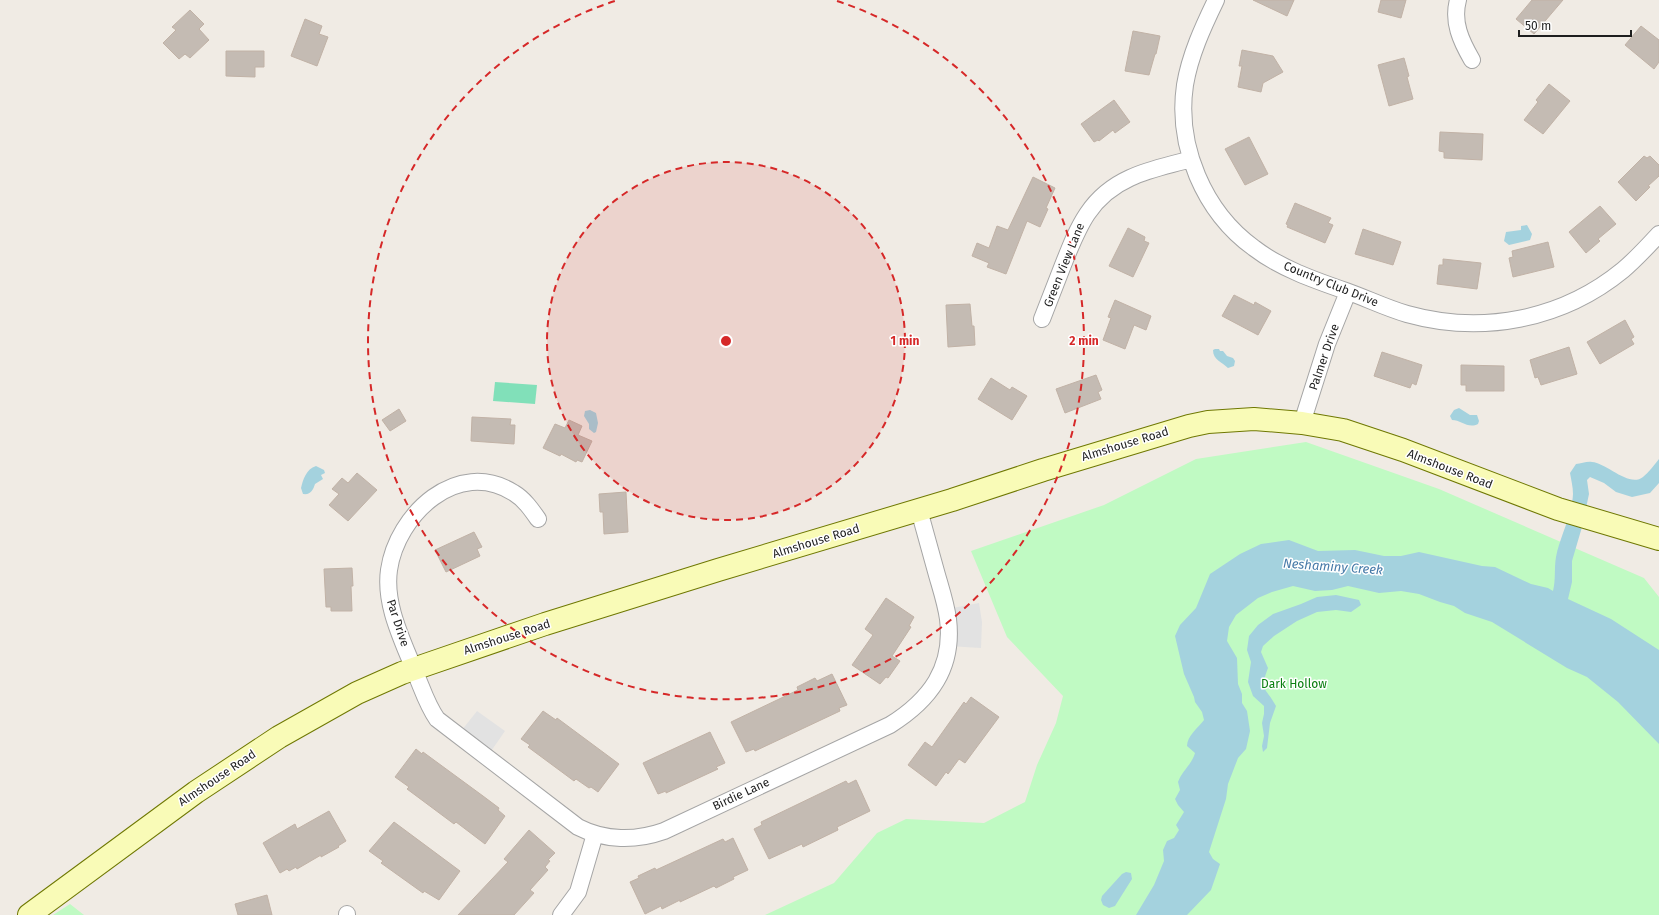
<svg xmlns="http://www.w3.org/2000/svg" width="1659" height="915" font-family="'Fira Sans',sans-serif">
	<rect width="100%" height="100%" fill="#f0ebe4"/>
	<path fill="#c0fac3" d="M1306,442l133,47 205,89 15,19v318h-894l69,-32 43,-50 29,-14 78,4 41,-21 12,-37 19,-42 7,-27 -56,-59 -36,-86 133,-46 92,-46z
		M70,904l14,11h-31z"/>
	<path fill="#81e0b9" d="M495,382l42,3 -2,19 -42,-3z"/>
	<path fill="#e2e2e2" d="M979,603l3,19 -1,26 -33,-2 -1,-37z
		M477,711l28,20 -18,26 -29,-22z"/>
	<path fill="#a4d2de" d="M1527,225l5,9 -2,6 -21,5 -5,-4 2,-9 15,-2v-4z
		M1215,349h4l1,2h3l4,5 6,2 2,3 -1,5 -6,2c-6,-6 -15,-8 -15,-18z
		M1459,408l11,7h7l2,6 -1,3c-10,5 -17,-4 -26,-4l-2,-4 4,-6z
		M590,410l6,3 2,10 -2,9 -2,1 -5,-4v-5l-5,-8 1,-5z
		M1659,459v24l-9,10 -18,4 -16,-5 -12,-9 -14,-6 -3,3 2,14 -7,33 -10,34v21l-4,17 43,20 48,31v94l-41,-42 -31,-25 -20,-9 -75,-46 -27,-9 -11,-7 -14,-4 -21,-8 -18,-3 -22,2 -31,-7 -16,4 -17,1 -22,-5 -21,6 -14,6 -22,17 -7,12 -2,14 10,17 1,26 4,10v9l5,8 3,20 -4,18 -8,9 -10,26 -2,15 -17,53 4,7 7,5 -9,26 -24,25h-51l18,-30 10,-24 -1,-11 4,-9 7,-3 5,-8 -3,-5 8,-13 -6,-7 -3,-6 5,-9 -2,-8c4,-11 14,-18 17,-29l-8,-7c0,-10 11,-18 17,-26l-2,-8 -7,-10 -1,-5 -10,-23 -9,-38 5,-11 16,-17 14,-34 30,-20 21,-10 28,-4 29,11 37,-1 29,6h17l18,-4 63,14 13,1 36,17 17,4 5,3c3,-12 1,-23 3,-34 4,-21 16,-41 17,-63 0,-7 -2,-15 -3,-21l6,-9c5,0 11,-3 16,-2 15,1 37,26 51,15 6,-5 11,-12 16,-18z
		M316,466l8,4 1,3 -4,2 2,4 -8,5c-2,6 -4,11 -12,10l-2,-6c2,-8 5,-19 15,-22z
		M1336,595l23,5 2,5 -10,7 -15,-2 -19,2 -20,9 -23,15 -11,10 -2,6 7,16c-9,24 -2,19 8,38l-6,17 -3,25 -4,4 -1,-6 2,-10 -2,-13 2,-9v-8l-11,-10 -5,-14 3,-20 -4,-12 2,-14 9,-11 15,-11 28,-10 16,-7z
		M1126,872l5,1 1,6 -17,27 -6,2 -6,-3 -2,-5 1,-4 20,-22z"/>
	<path fill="#c4bbb3" stroke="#c1b2a6" d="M1253,0h41l-7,16z
		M1381,0h25l-5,18 -23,-6z
		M1532,0h31l-29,34 -18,-15z
		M190,10l14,14 -5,5 10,11 -19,18 -5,-4 -6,5 -16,-16 13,-13 -4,-3z
		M305,19l17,7 -3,8 9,3 -11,29 -26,-10z
		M1641,26l18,14v22l-5,7 -29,-24z
		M1133,31l27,5 -4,18h-1l-6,21 -24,-4z
		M1242,50l31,6 10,16 -20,11 -2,9 -23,-5 4,-21h-3z
		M226,51h38v16h-9v10l-29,-1z
		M1404,58l5,18 -2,1 6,22 -24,7 -11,-41z
		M1549,84l21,17 -27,33 -19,-14 14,-18 -2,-2z
		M1114,100l16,22 -15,11 -2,-3 -14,11 -1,-1 -4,2 -13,-18z
		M1440,132l43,2 -1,26 -38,-2v-6l-5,-1z
		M1249,137l19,37 -23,11 -20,-36z
		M1644,156l3,2 3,-2 9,9v11l-11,10 2,1 -14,14 -18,-19z
		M1033,177l22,11 -9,20 2,1 -8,18 -13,-6 -21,53 -19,-7 2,-4 -17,-7 5,-13 12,5 8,-22 11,4z
		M1295,203l36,15 -3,5 5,2 -8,18 -38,-16 1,-2 -2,-1z
		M1600,206l16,18 -18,15 2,2 -14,12 -17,-21z
		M1128,228l17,9 -1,4 5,2 -16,34 -24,-11z
		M1363,229l38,13 -8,23 -38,-11z
		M1548,242l6,25 -41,10 -4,-19 4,-1 -1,-6z
		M1443,259l38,4 -4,26 -40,-5 2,-19h4z
		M1234,295l20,10 1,-3 16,9 -13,24 -36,-19z
		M1115,300l36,16 -5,14 -12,-5 -9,24 -22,-9 8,-22 -3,-1z
		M970,304l2,22h2l1,19 -27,2 -2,-42z
		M1625,320l9,17 -3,2 3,5 -34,20 -13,-22z
		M1569,347l8,27 -36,11 -3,-8 -3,1 -5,-18z
		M1382,352l40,13 -6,20 -4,-2 -2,5 -36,-12z
		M1461,365l43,1v25h-38v-6h-5z
		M1096,375l6,15 -4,2 3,7 -36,14 -9,-24z
		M991,378l19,12 2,-3 15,9 -15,24 -34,-21z
		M399,409l7,12 -16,10 -8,-11z
		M472,417l39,2 -1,6h5l-1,19 -43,-3z
		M569,420l13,6 -4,9 14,6 -10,21 -5,-2 -1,2 -15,-8 -1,2 -17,-8 12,-24 10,4z
		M357,473l20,17 -29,31 -19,-16 10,-11 -7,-5 10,-11 6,5z
		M626,492l2,40 -24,2 -1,-22h-3l-1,-18z
		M474,532l8,15 -5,2 3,7 -34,16 -11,-22z
		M352,568l1,18h-2l1,25h-21v-4h-5l-2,-38z
		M886,598l28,19 -5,9 2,1 -19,29 8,5 -12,17 -2,-1 -6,7 -28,-19 21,-30 -8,-6z
		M832,674l15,31 -8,3 1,3 -85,40 -1,-2 -8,3 -15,-30 67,-32 -1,-3 18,-9 2,3z
		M971,697l28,20 -34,46 -6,-4 -11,15 -2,-2 -10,14 -28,-21 17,-23 7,5 32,-45 2,2z
		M543,711l13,9 1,-2 62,46 -21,28 -7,-5 -2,1 -13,-9 -2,2 -46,-34 2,-2 -9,-6z
		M710,732l15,31 -9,4 2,2 -52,24v-2l-8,3 -15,-31z
		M416,749l6,5 1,-2 60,44 16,12 -1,2 7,6 -20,28 -29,-22 -2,2 -47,-35 2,-2 -14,-10z
		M856,780l14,31 -33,16 1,3 -35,17 -1,-3 -33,15 -15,-30 8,-4 -1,-3 85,-41 2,3z
		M329,811l17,30 -8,5 1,1 -18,10v-2l-24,14 -1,-2 -7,4 -2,-2 -7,4 -17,-30 32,-19 2,5z
		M394,822l66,49 -21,29 -15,-9 -1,2 -42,-30 2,-2 -14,-10z
		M529,830l26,23 -7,7 2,1 -5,6 3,3 -18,20 4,3 -20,22h-56l50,-53 -4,-3z
		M733,838l15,32 -15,7 1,2 -18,9 -2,-2 -34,16v-2l-18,9 -1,-3 -16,8 -15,-32 9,-4 -1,-2 17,-8 1,2 67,-31 2,3z
		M267,895l5,20h-34l-3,-11z"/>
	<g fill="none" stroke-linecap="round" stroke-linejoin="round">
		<defs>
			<path id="minor" d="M1216,0c-13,27 -26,55 -31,85 -9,61 19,127 69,163 26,20 60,32 92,43 20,7 40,17 61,23 75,21 155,6 216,-44 13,-11 24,-23 36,-36
				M1458,0c-6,22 3,41 14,60
				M1042,319c7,-18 14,-36 21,-54 15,-38 27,-69 67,-87 19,-9 41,-13 61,-19
				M1302,423l25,-79 21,-52
				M538,519c-7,-10 -14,-20 -24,-26 -57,-36 -117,22 -125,77 -5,35 14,71 26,102 7,16 12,33 22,47l141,108c27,14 58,14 86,4l226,-106c40,-25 64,-57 58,-106 -2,-15 -7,-30 -11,-44 -6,-22 -12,-44 -18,-65
				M347,914v1
				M561,915l17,-23 17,-58"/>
			<path id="secondary" d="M29,915l167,-123 83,-55 78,-44 45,-20 143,-49 173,-54 234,-70 91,-30 146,-44 19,-4 46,-3 48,4 41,7 60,20 155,59 101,30"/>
		</defs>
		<use href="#minor" stroke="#a5a5a5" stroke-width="18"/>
		<use href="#secondary" stroke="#6f7803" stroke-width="24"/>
		<use href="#minor" stroke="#fff" stroke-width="16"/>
		<use href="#secondary" stroke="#f9fbb7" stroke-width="22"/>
	</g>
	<circle cx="726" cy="341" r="179" fill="#d62828" fill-opacity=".12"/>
	<g fill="none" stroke="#d62828" stroke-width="2" stroke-dasharray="7 5">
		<circle cx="726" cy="341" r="179"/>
		<path d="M837 1A358 358 0 1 1 615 1"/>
	</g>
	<g text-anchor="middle" stroke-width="3" stroke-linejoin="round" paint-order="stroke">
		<g font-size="12" fill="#1e1e1e" stroke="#fff">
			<text transform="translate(1064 265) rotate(-68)" y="4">Green View Lane</text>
			<text transform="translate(1331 284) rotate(22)" y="4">Country Club Drive</text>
			<text transform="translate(1324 357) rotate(-71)" y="4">Palmer Drive</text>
			<text transform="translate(1125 444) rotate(-17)" y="4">Almshouse Road</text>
			<text transform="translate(1450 469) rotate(21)" y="4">Almshouse Road</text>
			<text transform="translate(816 541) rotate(-17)" y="4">Almshouse Road</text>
			<text transform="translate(398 623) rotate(72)" y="4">Par Drive</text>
			<text transform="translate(507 637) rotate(-18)" y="4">Almshouse Road</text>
			<text transform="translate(217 778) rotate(-34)" y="4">Almshouse Road</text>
			<text transform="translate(741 794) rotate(-25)" y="4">Birdie Lane</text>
		</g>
		<g font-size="12" fill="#0a7f10" stroke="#fff">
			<text x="1294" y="688">Dark Hollow</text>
		</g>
		<g font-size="13" font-style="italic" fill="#467aa8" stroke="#fff">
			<text transform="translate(1333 566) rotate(4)" y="5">Neshaminy Creek</text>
		</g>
	</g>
	<circle cx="726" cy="341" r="6" fill="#d62828" stroke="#fff" stroke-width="2"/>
	<g font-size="12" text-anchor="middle" font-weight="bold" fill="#d62828" stroke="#fff" stroke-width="3" stroke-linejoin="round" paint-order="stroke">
		<text x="905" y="345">1 min</text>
		<text x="1084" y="345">2 min</text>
	</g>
	<path d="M1519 30v6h112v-6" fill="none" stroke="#1e1e1e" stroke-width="2"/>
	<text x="1525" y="30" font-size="12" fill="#1e1e1e" stroke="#ffffff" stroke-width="3" paint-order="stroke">50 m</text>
</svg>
